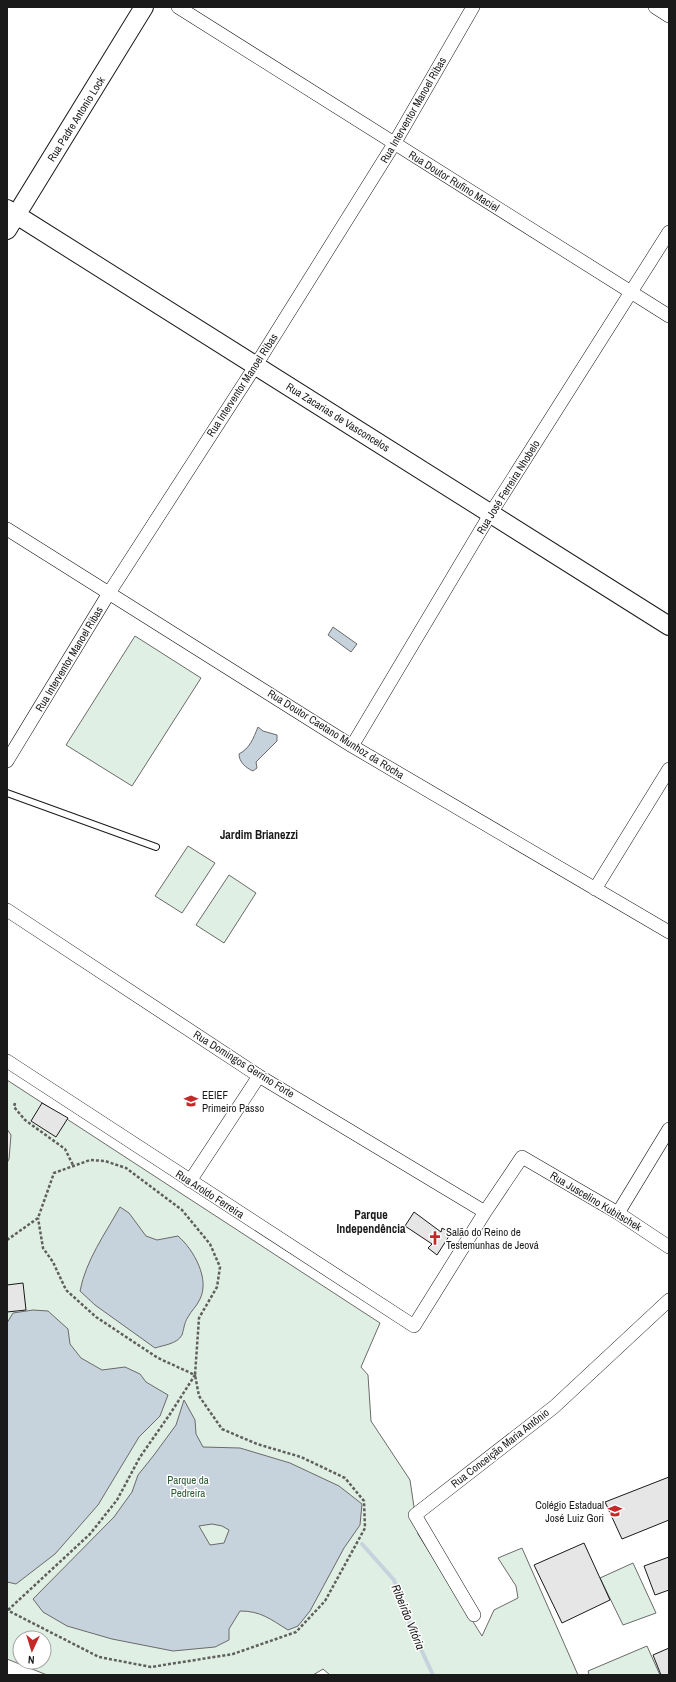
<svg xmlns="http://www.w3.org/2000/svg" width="676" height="1682" font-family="'Archivo Narrow',sans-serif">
	<rect width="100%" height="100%" fill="#fff"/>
	<path fill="#e0efe3" stroke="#6a6a6a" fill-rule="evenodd" d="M135,636l66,42 -69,108 -66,-41z
		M188,846l27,17 -33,50 -27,-17z
		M229,875l27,18 -32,50 -28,-18z
		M7,1080l373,243 -19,44 7,8 3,46 39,59 8,54 64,102 12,-26 24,-12 -2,-12 -18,-28 24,-10 56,127h-248l-7,-6 -10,6h-266l-40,-16zM20,1638h24v24h-24z
		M633,1563l23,50 -33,12 -23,-47z
		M647,1646l13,29h-71l-1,-4z"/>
	<path fill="#ededed" stroke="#6a6a6a" d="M7,1129l4,6 -2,24 -2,4z"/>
	<path fill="#c6d2dc" stroke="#6a6a6a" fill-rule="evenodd" d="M333,627l24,17 -6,8 -23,-17z
		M258,727l5,4 14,4v6l-21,21 1,6 -4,3c-7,-3 -14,-9 -14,-17 11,-6 14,-15 19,-27z
		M120,1207l9,6 17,23 11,4 21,-4c16,14 32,43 22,63 -3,7 -9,12 -12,18 -4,6 -4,12 -6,18 -5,9 -18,10 -27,13l-60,-43 -15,-14c6,-31 25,-57 40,-84z
		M33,1310l15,1 20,18 2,15 11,14 21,12 23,-3 15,7 6,8 22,13 -8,21 -21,21 -41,68 -43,49 -39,30 -9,-2v-259l6,-10z
		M184,1400l11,20 1,14 7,13 37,1 50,15 49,23 23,18 -2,21 -16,23 -34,63 -12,15 -10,4c-18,-11 -27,-19 -48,-19l-11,18v11l-14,7 -42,4 -61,-12 -45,-13 -24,-14 -10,-13 81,-82 18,-25 6,-17 16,-20 22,-30zM212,1524l10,2 7,4 -5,13 -14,2 -11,-19z"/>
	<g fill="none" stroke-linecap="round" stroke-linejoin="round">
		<path stroke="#c6d2dc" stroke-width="4" d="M362,1544l32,36 20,54 19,41"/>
	</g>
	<path fill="#e6e6e6" stroke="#1a1a1a" d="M42,1103l26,15 -12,19 -25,-16z
		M414,1212l27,20 1,-4 9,5 -14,22 -9,-7 4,-4 -27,-18z
		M23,1283l3,27 -19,2v-27z
		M669,1477v43l-47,19 -17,-37z
		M584,1543l26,57 -48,23 -28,-58z
		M669,1557v33l-14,5 -11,-29z
		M669,1648v27h-8l-8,-20z"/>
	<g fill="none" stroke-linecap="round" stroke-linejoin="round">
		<defs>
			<path id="lane" d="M7,793l149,54"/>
			<path id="street" d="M178,7l491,309
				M655,7l14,9
				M7,529l345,217 317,186
				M352,746l139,-233 178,-281
				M7,761l102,-168 147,-228 138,-221 79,-137
				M595,889l74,-120
				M7,910l252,166 226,136
				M7,1061l407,265 71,-114 37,-55 96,56 51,34
				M190,1181l69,-105
				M618,1213l51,-84
				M474,1615l-59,-100 139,-108 115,-107"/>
			<path id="secondary" d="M7,209l662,417
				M7,230l137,-223"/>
		</defs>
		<use href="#lane" stroke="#1a1a1a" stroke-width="8"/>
		<use href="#street" stroke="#1a1a1a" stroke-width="14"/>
		<use href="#secondary" stroke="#1a1a1a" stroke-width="20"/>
		<path stroke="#5f5f5f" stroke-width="2.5" stroke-dasharray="3 2" stroke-linecap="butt" d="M15,1103l-1,4 11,13 40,29 8,16
			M7,1240l31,-22 16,-45 36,-13 15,1 21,7 56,42 28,34 10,23 -3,20 -18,31 -4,57 4,21 23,33 35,15 44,13 44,21 19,23 1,27 -40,73 -29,31 -63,22 -82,13 -52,-10 -92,-47
			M8,1610l82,-76 27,-34 23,-43 30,-43 25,-39 -37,-17 -62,-41 -30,-27 -13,-28 -10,-14 -5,-30"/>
		<use href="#lane" stroke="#fff" stroke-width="6"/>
		<use href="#street" stroke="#fff" stroke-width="13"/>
		<use href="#secondary" stroke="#fff" stroke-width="18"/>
	</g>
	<defs>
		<symbol id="school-bare" viewBox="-9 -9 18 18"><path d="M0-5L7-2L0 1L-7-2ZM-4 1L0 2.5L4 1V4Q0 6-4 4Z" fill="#c62828" stroke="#fff" stroke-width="2.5" paint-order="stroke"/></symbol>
		<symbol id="church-bare" viewBox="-9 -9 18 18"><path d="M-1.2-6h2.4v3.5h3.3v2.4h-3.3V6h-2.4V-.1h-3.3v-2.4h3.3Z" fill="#c62828" stroke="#fff" stroke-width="2.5" paint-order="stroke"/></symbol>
	</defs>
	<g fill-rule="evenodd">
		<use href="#school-bare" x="181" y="1091" width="20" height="20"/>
		<use href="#church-bare" x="425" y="1228" width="20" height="20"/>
		<use href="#school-bare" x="605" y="1501" width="20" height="20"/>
	</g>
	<g text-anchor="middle" stroke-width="3" stroke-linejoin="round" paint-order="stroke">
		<g font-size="11" fill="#1a1a1a" stroke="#fff">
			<text transform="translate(413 110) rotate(-60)" y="4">Rua Interventor Manoel Ribas</text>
			<text transform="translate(76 119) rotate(-58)" y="4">Rua Padre Antonio Lock</text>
			<text transform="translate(454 181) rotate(32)" y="4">Rua Doutor Rufino Maciel</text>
			<text transform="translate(242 385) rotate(-57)" y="4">Rua Interventor Manoel Ribas</text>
			<text transform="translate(338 417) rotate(32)" y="4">Rua Zacarias de Vasconcelos</text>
			<text transform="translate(508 487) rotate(-58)" y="4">Rua José Ferreira Nhobelo</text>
			<text transform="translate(69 659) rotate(-59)" y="4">Rua Interventor Manoel Ribas</text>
			<text transform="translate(336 734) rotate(32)" y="4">Rua Doutor Caetano Munhoz da Rocha</text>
			<text transform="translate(244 1064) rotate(32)" y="4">Rua Domingos Gerrino Forte</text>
			<text transform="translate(210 1194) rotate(33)" y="4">Rua Aroldo Ferreira</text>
			<text transform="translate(596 1201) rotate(31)" y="4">Rua Juscelino Kubitschek</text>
			<text transform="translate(500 1448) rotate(-38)" y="4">Rua Conceição Maria Antônio</text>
		</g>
		<g font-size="11" fill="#1a1a1a" stroke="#fff" text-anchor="start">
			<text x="202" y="1099">EEIEF<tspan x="202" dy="13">Primeiro Passo</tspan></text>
			<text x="446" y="1236">Salão do Reino de<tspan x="446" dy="13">Testemunhas de Jeová</tspan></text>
			<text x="604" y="1509" text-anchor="end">Colégio Estadual<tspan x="604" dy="13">José Luiz Gori</tspan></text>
		</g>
		<g font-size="11" fill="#2b5a34" stroke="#fff">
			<text x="188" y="1484">Parque da<tspan x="188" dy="13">Pedreira</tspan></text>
		</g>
		<g font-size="12" font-weight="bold" fill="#1a1a1a" stroke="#fff">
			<text x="259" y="839">Jardim Brianezzi</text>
			<text x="371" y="1219">Parque<tspan x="371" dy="14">Independência</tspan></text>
		</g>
		<g font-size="12" font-style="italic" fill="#1a1a1a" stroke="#fff">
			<text transform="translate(408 1617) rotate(68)" y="4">Ribeirão Vitória</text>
		</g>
	</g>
	<rect width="676" height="1682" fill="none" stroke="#1a1a1a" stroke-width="16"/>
	<g transform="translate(32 1650) rotate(184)"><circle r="19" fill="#ffffff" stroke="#a3a3a3"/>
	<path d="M0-3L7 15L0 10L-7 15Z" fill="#c62828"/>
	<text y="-6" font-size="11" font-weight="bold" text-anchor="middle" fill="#1a1a1a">N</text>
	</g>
</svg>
